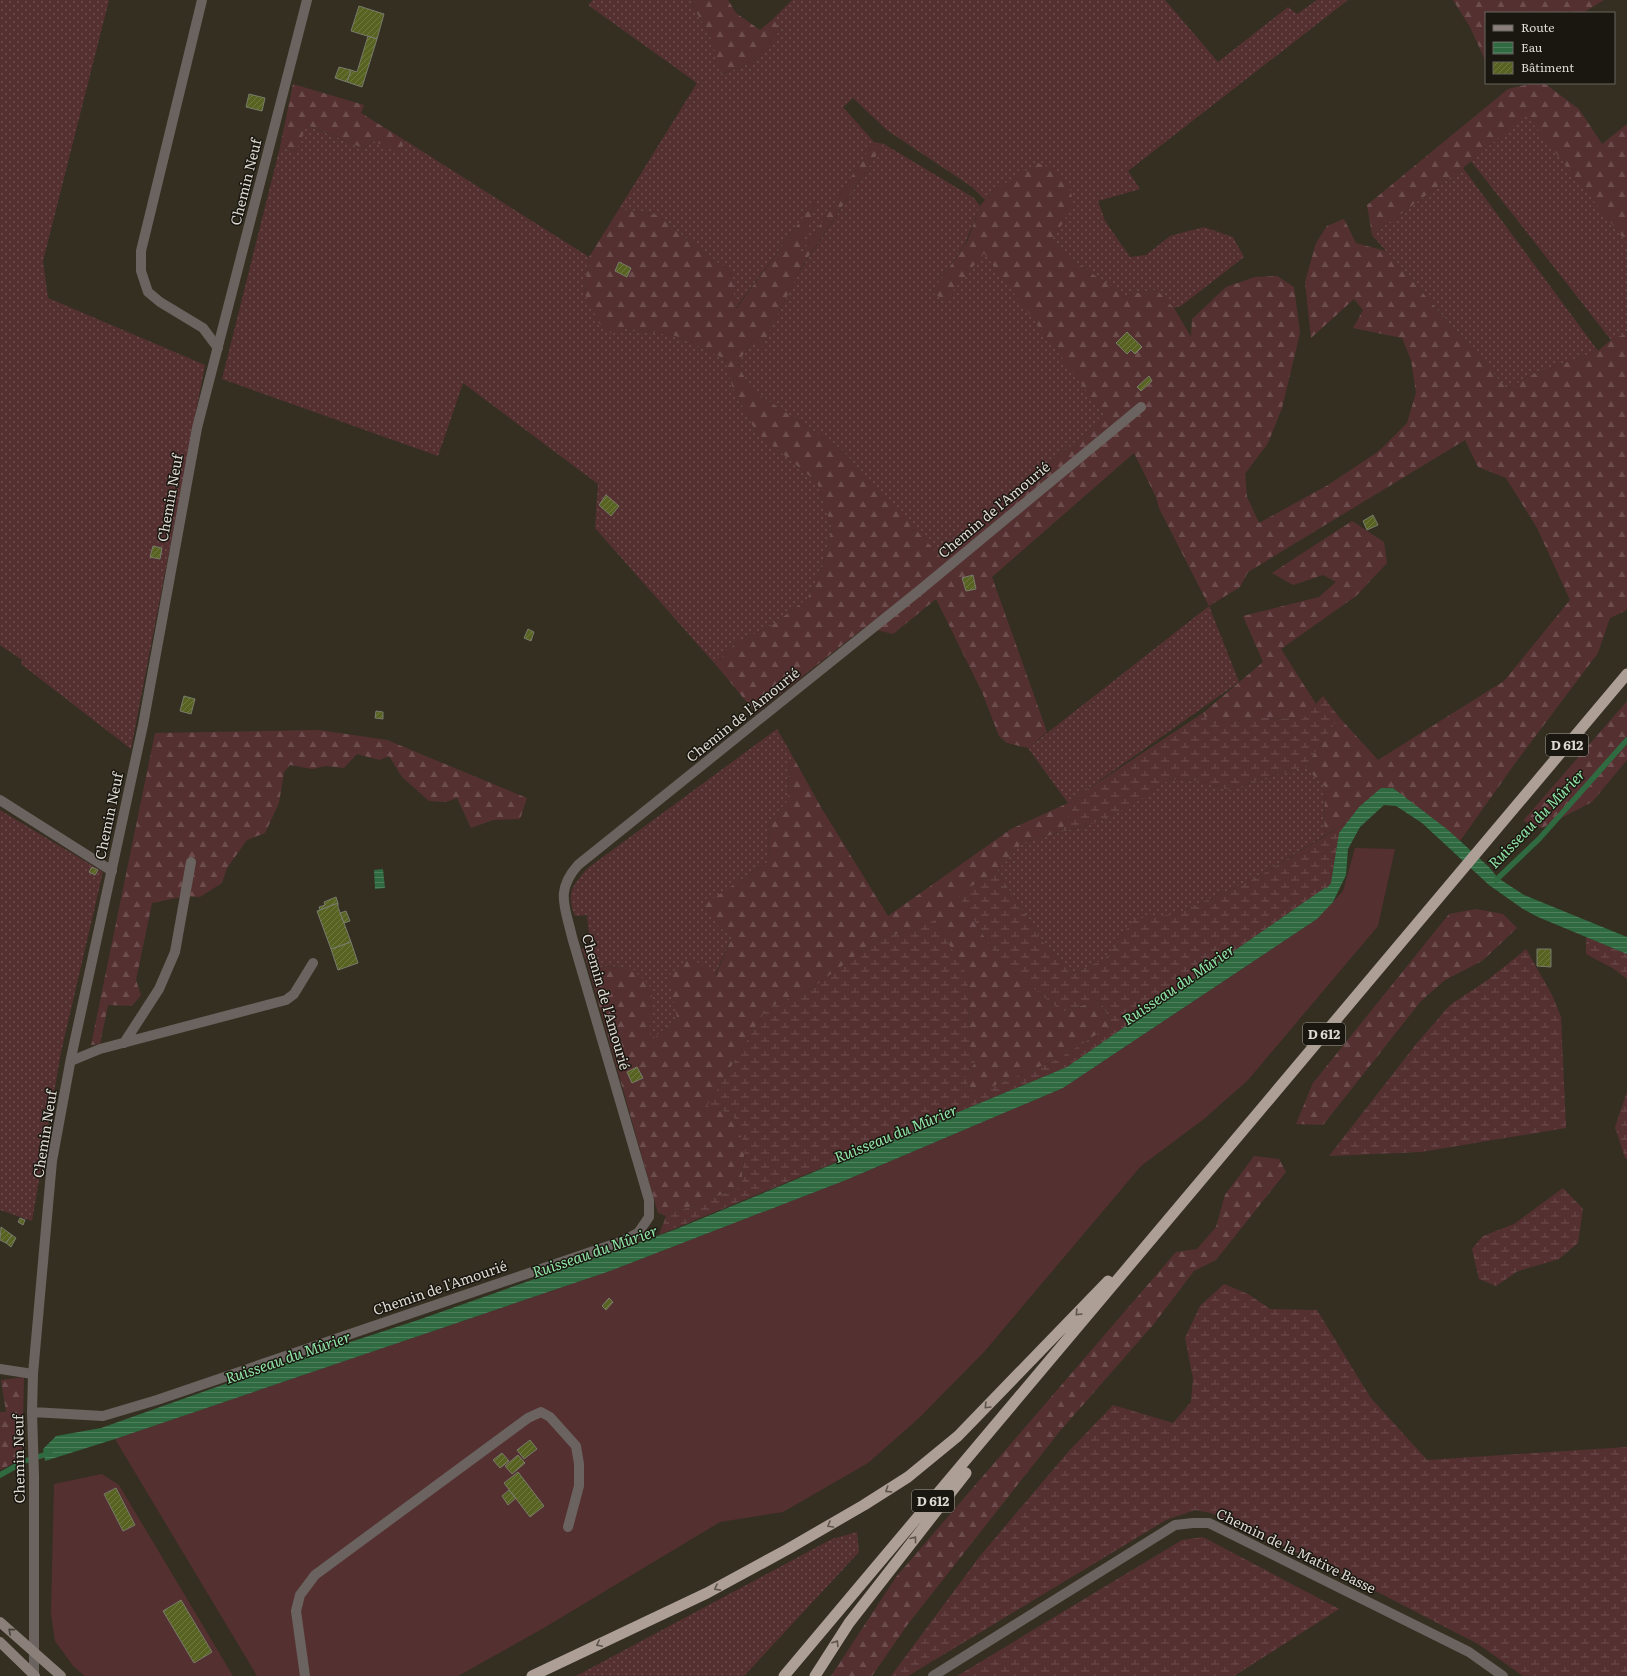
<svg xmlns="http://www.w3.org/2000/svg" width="1627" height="1676" font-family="Literata,serif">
	<defs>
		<pattern id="grass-dots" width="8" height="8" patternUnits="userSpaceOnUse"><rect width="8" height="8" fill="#553031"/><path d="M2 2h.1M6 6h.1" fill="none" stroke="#6d4d4e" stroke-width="1.8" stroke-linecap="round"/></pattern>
		<pattern id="forest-firs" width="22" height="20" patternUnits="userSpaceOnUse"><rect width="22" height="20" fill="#553031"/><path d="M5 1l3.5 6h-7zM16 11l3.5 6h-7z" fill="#6d4d4e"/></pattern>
		<pattern id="wetland-marsh" width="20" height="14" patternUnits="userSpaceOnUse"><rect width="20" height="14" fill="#553031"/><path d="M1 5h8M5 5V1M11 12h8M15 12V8" fill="none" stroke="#6d4d4e"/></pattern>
		<pattern id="water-rules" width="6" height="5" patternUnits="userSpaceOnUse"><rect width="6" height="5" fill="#2f6a41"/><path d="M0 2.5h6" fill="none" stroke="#4d7f5c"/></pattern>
		<pattern id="building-hatch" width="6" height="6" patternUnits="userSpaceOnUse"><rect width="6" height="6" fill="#586322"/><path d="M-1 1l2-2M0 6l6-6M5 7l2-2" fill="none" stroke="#707941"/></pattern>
	</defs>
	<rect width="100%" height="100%" fill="#352f22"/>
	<path fill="url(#grass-dots)" d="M0,0h109l-66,261 5,37 157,67 -74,384 -110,-85 1,-4 -22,-15z
		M593,0h100l-1,5 18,30 12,39 29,-11 22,-23 7,-10 -7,-11 19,-19h373l53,62 70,-55 9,7 20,-14h31l-220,171 12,18 -42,12 7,20 25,36 16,-2 24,-19 34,-9 29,10 11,20 -63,49 -7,2 -17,-18 -21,3 -12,4 -16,-13 -37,-24 -19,-20 8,-14 -66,-36 -9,10 -13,-13 -84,-56 -35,-33 -10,9 31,35 -79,122 22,-65 -82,110 -4,-37 -27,-19 -46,-38 -39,-6 78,-126 -109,-78z
		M1526,114l101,129v90l-16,7 -140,-179z
		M306,125l57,23 11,-7 24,11 8,-11 183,116 -5,35 41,36 51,8 49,23 7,27 24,46 61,50 15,46 -10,40 -15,31 -36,27 -34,16 -22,22 -120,-136 3,-44 -135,-101 -25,73 -216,-77 58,-232 16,5z
		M884,144l90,54 6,8 -15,38 -33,48 13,8 39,-48 122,165 -168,138 -97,-106 -92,-61 -11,-25 15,-24 9,8 37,-75z
		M1463,168l135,183 -72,26 -18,13 -136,-155z
		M1209,606l30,76 -171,121 -40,-55z
		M777,729l16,28 -4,6 -1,37 -20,25 1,36 -33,22 -17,45 14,6 -18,41 -38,42 -27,25 -19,-75 -43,-1 -6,-17 8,-4 -3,-30 -12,1c-9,-24 -3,-30 13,-48z
		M1305,767l20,20 -1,49 -68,42 -80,36 -42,6 -29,39 -34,15 -28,-32 -46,-71 25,-28 73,-20 36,-18 39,-26 27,2 33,9 41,-14z
		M0,810l103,62 -42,180 -29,169 -32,-11z
		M857,1532l2,20 -115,124h-168l256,-137z"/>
	<path fill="url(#forest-firs)" d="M693,0h35l8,13 24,17 13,-11 7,11 -7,10 -22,23 -30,11 -11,-39 -18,-30z
		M1453,0h151l-21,13 -15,-2 -3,2h-79v49l-16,-35z
		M1533,83h11l35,26 23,35 25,-20v119l-101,-128 -63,53 -91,67 -5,-30 141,-116z
		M293,84l71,21 -3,8 45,28 -8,12 -24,-12 -11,7 -56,-23 -11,27 -16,-5z
		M874,142l10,2 -83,124 -39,79 -9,-8 -15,24 11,25 92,61 98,106 167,-138 -122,-164 -39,48 -13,-9 35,-50 13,-36 14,-16 44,-27 21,9 10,13 5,20 -22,35 19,20 37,24 16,13 12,-4 21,-3 17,18 17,29 1,-18 34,-32 29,-10 22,-1 17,11 6,46 -18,75 -14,35 -23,31 2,23 12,26 69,-38 51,-34 28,-28 9,-30 -5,-33 -9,-22 -49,-10 10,-18 -9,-11 -43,39 -6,-56 11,-39 11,-17 17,-7 12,24 30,8 122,139 18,-13 72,-26 13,-11 16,-7v277l-17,8 -12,35 -82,109 -56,79 -67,-53 -34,19 -11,15 -24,14 1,-49 -20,-20 34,-50 39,43 126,-79 66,-81 -33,-72 -31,-50 -28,-11 -13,-27 -217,132 -8,15 -31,19 -50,-98 -3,-11 -22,-44 -142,124 55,155 -19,16 -21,-5 -8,-7 -17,-44 -46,-93 -43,35 -28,-7 -109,86 -41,-49 22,-22 34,-16 36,-27 15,-31 10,-40 -15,-46 -61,-50 -24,-46 -7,-27 -49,-23 -51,-8 -13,6 -13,-11 -15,-31 5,-35 30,-48 39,6 46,38 27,19 5,37 82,-112 -22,65z
		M1352,521l32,21 3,21 -31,33 -75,53 35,55 -12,15 -42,-1 -52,6 -7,-11 60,-51 -20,-46 76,-19 17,-15 -13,-7 -30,10 -21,-12z
		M1627,701v59l-35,42 -50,26 -19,-7z
		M319,730l68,10 140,58 -7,21 -27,1 -22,8 -14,-30 -11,4 -17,-1 -27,-24 -13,-21 -9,4 -23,-6 -13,14 -18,-2 -14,3 -22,-4 -6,7 -5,31 -14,30 -18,7 -20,28 -5,15 -22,14 -14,-1 -34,7 -16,77 5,15 -9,11 -24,-1 -8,39 -9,1 64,-312z
		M793,757l29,52 66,107 123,-87 57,-26 11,-8 -18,37 -39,11 -25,28 -39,23 40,65 64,53 38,-12 12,25 -56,35 -82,34 -10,-17 11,-14 -6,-21 -1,-64 -36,-63 -15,14 -39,10 -67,50 -44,19 -60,98 26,8 12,34 -4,39 -75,29 -8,-3 -70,-247 43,1 21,21 -2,54 27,-25 -9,-41 22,-19 26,18 17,-41 -14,-6 -14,-24 64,-43 -1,-36 20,-25 1,-37z
		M1476,909l27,5 14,14 -35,33 -37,19 -24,21 -98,124 -27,-1 17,-41 136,-169z
		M1254,1156l25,3 7,13 -70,88 -22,11 -41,54 -93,106 -152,193 -36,52h-41l65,-99 280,-325 21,-3 19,-22 9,-32z
		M24,1377l-2,82 -22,11v-58h6l-5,-32z"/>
	<path fill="url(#wetland-marsh)" d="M1323,696l16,21 -34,50 -34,9 -41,14 -33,-9 -27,-2 -39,27 -36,17 -34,9 18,-37 124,-82 7,11 52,-6 41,1z
		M1348,822l-9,14 -8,47 -6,7 -26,16 -232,161 -408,168 7,-19 75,-29 4,-39 -12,-34 -26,-8 60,-98 44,-19 67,-50 39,-10 15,-14 36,62 1,65 6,21 -11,14 10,17 82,-34 56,-35 -12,-25 -38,12 -64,-53 -40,-65 39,-23 46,71 28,32 34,-15 29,-40 42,-5 80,-36z
		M1586,937l41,17v25l-13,-10 -28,-15z
		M1526,949l26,46 9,22 5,111 -145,24 -92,4 88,-113 33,-38 39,-26z
		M1627,1092v67l-2,-1 -10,-31z
		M1563,1188l20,21 -5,34 -19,16 -41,12 -22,15 -17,-7 -7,-30 11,-13 31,-12z
		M1224,1284l24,10 22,15 47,1 53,87 57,63 200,-13v229h-104l-45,-32 -139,-72 -128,-59 -16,-3 -29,10 -258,156h-17l89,-120 88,-104 45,-47 60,18 18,-21 2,-24 -8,-40 15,-32z
		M1203,1537l136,72 -105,67h-277l225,-136z"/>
	<path fill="#553031" d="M1355,848l40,1 -17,77 -130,154 -44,39 -63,47 -157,186 -65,66 -51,45 -85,49 -63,10 -178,107 -84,47h-201l-142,-237 495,-168 236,-91 217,-92 254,-169 26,-28z
		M102,1474l17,11 114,191h-148l-11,-9 -19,-26 -4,-27 3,-130z"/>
	<path fill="url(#water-rules)" d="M1381,788h12l55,42 41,37 9,11 26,17 103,42v17l-89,-37 -15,-8 -34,-24 -67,-62 -26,-17 -12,-1 -24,22 -12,22 -2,26 -13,27 -16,17 -254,169 -217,92 -236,91 -495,168 -70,22 -2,-12 13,-13 45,-8 166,-59 151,-49 256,-90 393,-163 259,-180v2l5,-6 8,-50 20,-26z
		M383,869l2,19 -10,1 -1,-19z"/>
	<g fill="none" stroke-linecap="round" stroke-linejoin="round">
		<path stroke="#2f6a41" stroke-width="5.5" d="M1496,880l43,-41 88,-99
			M0,1475l25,-14 25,-8"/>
	</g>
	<path fill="url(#building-hatch)" stroke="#777b6b" d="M359,6l25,8 -7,25 -26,-8z
		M368,36l9,3 -15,48 -15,-5 4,-12 6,2z
		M339,67l12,3 -4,12 -12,-4z
		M249,94l16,4 -3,13 -16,-4z
		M619,262l12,6 -4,9 -12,-6z
		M1127,332l15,15 -7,7 -4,-4 -4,4 -11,-11z
		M1149,376l3,5 -11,10 -4,-4z
		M606,495l13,11 -8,10 -12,-11z
		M1373,515l5,10 -11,5 -4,-9z
		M153,546l9,2 -2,11 -10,-2z
		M973,575l3,14 -10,2 -4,-13z
		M528,629l6,3 -3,9 -7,-3z
		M184,696l11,3 -4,15 -11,-3z
		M376,711l7,1v7l-8,-1z
		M92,867l6,3 -3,5 -6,-3z
		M336,897l2,6 -18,7 -1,-3 6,-2 -1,-3z
		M338,903v4l13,35 -20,7 -14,-38z
		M346,911l4,10 -6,2 -4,-10z
		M351,942l7,21 -20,7 -7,-21z
		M1537,949h14v18l-14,-1z
		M637,1067l6,11 -11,5 -5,-11z
		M20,1218l5,2 -2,5 -5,-3z
		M1,1227l11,8 -6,8 -6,-3z
		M12,1235l4,3 -5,9 -5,-4z
		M609,1298l4,4 -7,8 -4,-4z
		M530,1440l7,9 -13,10 -7,-9z
		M502,1453l7,8 -9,7 -7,-8z
		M518,1455l7,8 -13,11 -7,-8z
		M518,1472l26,34 -14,11 -26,-34z
		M116,1488l19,37 -12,6 -19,-37z
		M509,1490l7,8 -8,7 -6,-9z
		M181,1600l31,52 -18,11 -31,-52z"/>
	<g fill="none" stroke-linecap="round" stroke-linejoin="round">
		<path stroke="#6a635f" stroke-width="10" d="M202,0l-61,251v20l7,21 12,10 43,26 15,20
			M0,800l112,71
			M124,1043l35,-54 16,-37 16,-90
			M71,1061l29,-12 186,-49 8,-6 19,-31
			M0,1369l33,5
			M305,1676l-9,-65 4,-16 15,-20 213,-157 13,-6 9,5 26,29 3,18v22l-11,41"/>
		<path stroke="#6a635f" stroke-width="10" d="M32,1412l71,4 54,-16 466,-159 15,-8 11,-16v-17l-77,-263c-7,-31 -17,-46 6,-72l342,-275 221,-183
			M34,1676v-200l-2,-64 1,-38 19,-213 19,-103 72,-333 54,-297 110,-428
			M933,1676l242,-151 18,-2h16l260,129 34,24"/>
		<path stroke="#8a8079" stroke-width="10" d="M0,1622l61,54
			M0,1642l35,34"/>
		<path stroke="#ae9f96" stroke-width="11" d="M532,1676l175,-83 81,-44 76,-44 44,-28 50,-41 150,-155
			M784,1676l843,-1002
			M815,1676l34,-53 117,-150"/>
	</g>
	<defs><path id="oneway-chevron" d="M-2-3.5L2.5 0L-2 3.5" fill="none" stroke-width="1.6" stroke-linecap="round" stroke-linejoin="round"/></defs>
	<g stroke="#5d544d">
		<use href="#oneway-chevron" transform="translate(1078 1313) rotate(134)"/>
		<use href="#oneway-chevron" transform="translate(987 1406) rotate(134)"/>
		<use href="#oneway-chevron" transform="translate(888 1490) rotate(147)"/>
		<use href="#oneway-chevron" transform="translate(830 1525) rotate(150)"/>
		<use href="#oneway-chevron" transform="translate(914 1539) rotate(-52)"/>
		<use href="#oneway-chevron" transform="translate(717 1588) rotate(152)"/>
		<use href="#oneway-chevron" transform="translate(836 1643) rotate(-58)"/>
		<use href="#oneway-chevron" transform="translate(599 1644) rotate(154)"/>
	</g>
	<use stroke="#47413b" href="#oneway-chevron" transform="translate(11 1631) rotate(-140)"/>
	<g text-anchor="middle" stroke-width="3" stroke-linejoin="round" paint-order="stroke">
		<g fill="#1a1711" stroke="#a3a098" stroke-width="1">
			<rect x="1546" y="734" width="42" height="22" rx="3"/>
			<rect x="1303" y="1023" width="42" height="22" rx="3"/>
			<rect x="912" y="1490" width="42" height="22" rx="3"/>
		</g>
		<g font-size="13" font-weight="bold" fill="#dedad2">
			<text x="1567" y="750">D 612</text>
			<text x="1324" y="1039">D 612</text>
			<text x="933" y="1506">D 612</text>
		</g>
		<g font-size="14" fill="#dedad2" stroke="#1a1711">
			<text transform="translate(246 182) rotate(-76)" y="5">Chemin Neuf</text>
			<text transform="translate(170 498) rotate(-80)" y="5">Chemin Neuf</text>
			<text transform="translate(994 510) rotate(-40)" y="5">Chemin de l'Amourié</text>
			<text transform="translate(743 715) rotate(-39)" y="5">Chemin de l'Amourié</text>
			<text transform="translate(109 816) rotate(-78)" y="5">Chemin Neuf</text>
			<text transform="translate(606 1002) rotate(74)" y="5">Chemin de l'Amourié</text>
			<text transform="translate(45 1134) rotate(-81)" y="5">Chemin Neuf</text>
			<text transform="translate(440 1288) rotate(-19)" y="5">Chemin de l'Amourié</text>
			<text transform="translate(19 1459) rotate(-91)" y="5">Chemin Neuf</text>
			<text transform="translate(1296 1551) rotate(26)" y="5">Chemin de la Mative Basse</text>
		</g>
		<g font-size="15" font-style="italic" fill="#8fe4a5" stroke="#1a1711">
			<text transform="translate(1537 819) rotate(-46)" y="5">Ruisseau du Mûrier</text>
			<text transform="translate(1179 985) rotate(-34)" y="5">Ruisseau du Mûrier</text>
			<text transform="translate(896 1134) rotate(-22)" y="5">Ruisseau du Mûrier</text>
			<text transform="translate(595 1252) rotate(-19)" y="5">Ruisseau du Mûrier</text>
			<text transform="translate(288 1358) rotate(-19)" y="5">Ruisseau du Mûrier</text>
		</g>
	</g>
	<rect x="1485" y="12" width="130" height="72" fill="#1a1711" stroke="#68655e"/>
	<rect x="1493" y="25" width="20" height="6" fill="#8a8079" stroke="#68655e"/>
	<text x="1521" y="32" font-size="12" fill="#dedad2">Route</text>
	<rect x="1493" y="42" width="20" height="12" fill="url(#water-rules)" stroke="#68655e"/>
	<text x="1521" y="52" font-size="12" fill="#dedad2">Eau</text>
	<rect x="1493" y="62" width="20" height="12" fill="url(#building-hatch)" stroke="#68655e"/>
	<text x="1521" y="72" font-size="12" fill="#dedad2">Bâtiment</text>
</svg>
